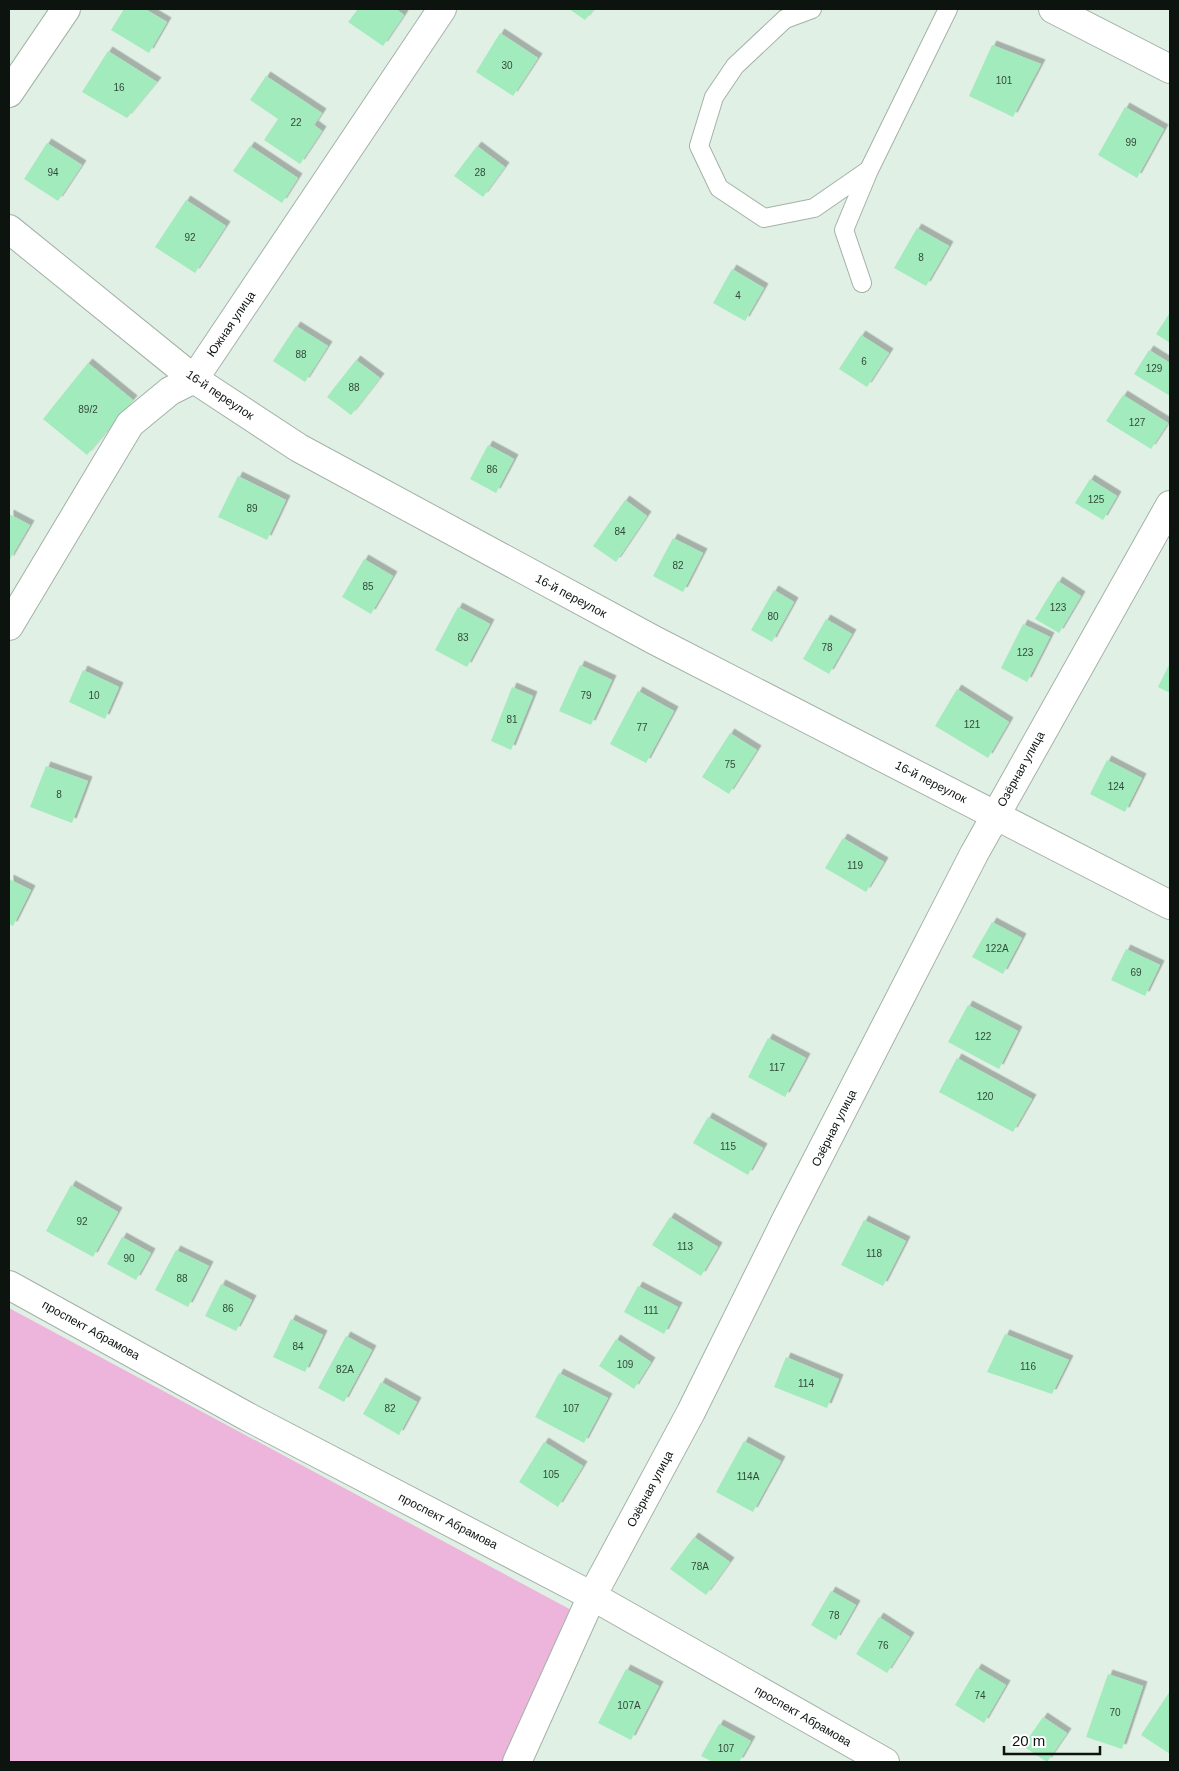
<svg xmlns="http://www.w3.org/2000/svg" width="1179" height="1771" font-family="Helvetica,sans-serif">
	<defs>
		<filter id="shadow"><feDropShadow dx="4.5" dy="-4.5" stdDeviation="0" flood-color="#0004"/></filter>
	</defs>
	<rect width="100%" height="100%" fill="#e1f0e5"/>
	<path fill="#edb5db" d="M9,1308l566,304 -70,150h-496z"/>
	<path fill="#a2ebbc" filter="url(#shadow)" d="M124,9h21l22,13 -18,31 -38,-23z
		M358,9h38l8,6 -21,31 -35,-24z
		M569,9h25l-9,11z
		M500,33l38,25 -25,38 -37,-24z
		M992,45l49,19 -28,53 -44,-21z
		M108,51l49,31 -30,36 -45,-26z
		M266,76l56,37 -8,12 8,6 -22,33 -36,-24 14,-21 -28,-19z
		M1125,107l39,22 -27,49 -39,-23z
		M47,143l35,22 -24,36 -34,-22z
		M250,146l48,32 -16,25 -49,-32z
		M477,146l28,21 -22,30 -29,-21z
		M186,200l40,26 -31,47 -40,-26z
		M917,228l32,18 -23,40 -32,-18z
		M732,269l32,19 -19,33 -32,-18z
		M1169,314h1v29l-14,-9z
		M296,326l32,20 -23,36 -32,-21z
		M861,335l28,18 -22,34 -28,-18z
		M1149,350l21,13v33l-36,-22z
		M356,360l24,18 -29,37 -24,-18z
		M88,363l45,37 -46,55 -44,-36z
		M1123,395l45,28 -17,26 -45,-28z
		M488,445l26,14 -18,34 -26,-14z
		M238,476l48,24 -19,40 -49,-23z
		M1090,479l27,17 -14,24 -28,-17z
		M625,500l22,16 -31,46 -23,-16z
		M9,514l21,11 -21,36z
		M673,538l30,15 -20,39 -30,-16z
		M364,559l29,17 -22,38 -29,-17z
		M1058,581l23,15 -22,37 -24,-14z
		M774,590l20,12 -22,40 -21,-12z
		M458,607l32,17 -23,43 -32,-17z
		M826,619l26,15 -23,40 -26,-15z
		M1023,624l27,13 -23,45 -26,-14z
		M1170,663v30l-12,-6z
		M580,665l32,15 -21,45 -32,-14z
		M83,670l36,17 -14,32 -36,-17z
		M512,687l21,9 -22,54 -20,-9z
		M957,689l52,33 -21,36 -53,-32z
		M638,691l36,20 -28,52 -36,-19z
		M730,733l27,17 -28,44 -27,-17z
		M1107,760l35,18 -17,34 -35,-18z
		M46,766l42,15 -16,42 -42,-16z
		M843,838l41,24 -18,30 -41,-24z
		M9,879l22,11 -18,36 -4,-2z
		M992,922l30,16 -19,36 -31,-17z
		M1126,949l34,16 -15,31 -34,-16z
		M968,1005l50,26 -19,38 -51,-27z
		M768,1038l38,20 -21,39 -37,-20z
		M957,1058l75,41 -19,33 -74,-40z
		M708,1117l55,31 -15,27 -55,-32z
		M71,1185l47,27 -25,45 -47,-26z
		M670,1217l48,30 -17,29 -49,-31z
		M864,1220l42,21 -23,45 -42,-21z
		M122,1237l29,16 -15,27 -29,-16z
		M176,1250l33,16 -21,41 -33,-17z
		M221,1284l31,16 -16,31 -31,-15z
		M638,1286l40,21 -14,27 -40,-22z
		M291,1319l32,16 -18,37 -32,-15z
		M1005,1334l64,26 -17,34 -65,-22z
		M346,1336l26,14 -28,52 -26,-14z
		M616,1339l35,23 -17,27 -35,-23z
		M786,1357l53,22 -12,29 -53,-21z
		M559,1373l49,25 -24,45 -49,-26z
		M381,1382l36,20 -18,33 -36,-21z
		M744,1441l37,20 -28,51 -37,-20z
		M544,1442l39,24 -25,41 -39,-25z
		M694,1537l36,25 -24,33 -36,-26z
		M831,1591l25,14 -20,35 -25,-15z
		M879,1617l31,20 -23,36 -31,-19z
		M977,1668l29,17 -22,38 -29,-18z
		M626,1669l33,17 -28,54 -33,-17z
		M1108,1674l35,12 -21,63 -36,-12z
		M1170,1691v63l-29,-19z
		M1043,1717l24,16 -20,29 -24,-16z
		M719,1724l32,17 -12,21h-26l-12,-6z"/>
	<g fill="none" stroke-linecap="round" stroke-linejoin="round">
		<defs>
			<path id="service" d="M812,9l-27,10 -50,47 -21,31 -15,49 20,42 45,30 50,-10 55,-38
				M862,283l-18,-53 25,-60 79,-161"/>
			<path id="minor" d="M1053,9l117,60
				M9,93l57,-84
				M9,229l185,150 105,69 355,192 516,265
				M9,626l121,-202 40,-33 24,-12 248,-370
				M9,1285l239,132 344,179 293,166
				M517,1762l75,-166 99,-184 95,-192 188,-366 196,-349"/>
		</defs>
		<use href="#service" stroke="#a3b2a8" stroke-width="20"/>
		<use href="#minor" stroke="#a3b2a8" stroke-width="30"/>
		<use href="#service" stroke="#fff" stroke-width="18"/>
		<use href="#minor" stroke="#fff" stroke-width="28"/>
	</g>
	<g text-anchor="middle" stroke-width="4.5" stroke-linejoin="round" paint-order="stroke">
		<g font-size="10" fill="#32493a">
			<text x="507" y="69">30</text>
			<text x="1004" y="84">101</text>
			<text x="119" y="91">16</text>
			<text x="296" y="126">22</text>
			<text x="1131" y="146">99</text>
			<text x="53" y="176">94</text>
			<text x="480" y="176">28</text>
			<text x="190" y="241">92</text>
			<text x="921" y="261">8</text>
			<text x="738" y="299">4</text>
			<text x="301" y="358">88</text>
			<text x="864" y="365">6</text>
			<text x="1154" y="372">129</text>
			<text x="354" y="391">88</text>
			<text x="88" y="413">89/2</text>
			<text x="1137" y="426">127</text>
			<text x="492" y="473">86</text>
			<text x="1096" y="503">125</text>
			<text x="252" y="512">89</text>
			<text x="620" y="535">84</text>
			<text x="678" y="569">82</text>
			<text x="368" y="590">85</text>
			<text x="1058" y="611">123</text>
			<text x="773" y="620">80</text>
			<text x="463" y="641">83</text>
			<text x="827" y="651">78</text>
			<text x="1025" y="656">123</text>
			<text x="94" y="699">10</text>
			<text x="586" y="699">79</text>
			<text x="512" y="723">81</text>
			<text x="972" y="728">121</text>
			<text x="642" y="731">77</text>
			<text x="730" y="768">75</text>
			<text x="1116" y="790">124</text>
			<text x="59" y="798">8</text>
			<text x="855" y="869">119</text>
			<text x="997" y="952">122А</text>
			<text x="1136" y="976">69</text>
			<text x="983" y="1040">122</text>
			<text x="777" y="1071">117</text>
			<text x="985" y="1100">120</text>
			<text x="728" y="1150">115</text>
			<text x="82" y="1225">92</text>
			<text x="685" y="1250">113</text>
			<text x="874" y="1257">118</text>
			<text x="129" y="1262">90</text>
			<text x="182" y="1282">88</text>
			<text x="228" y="1312">86</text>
			<text x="651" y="1314">111</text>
			<text x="298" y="1350">84</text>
			<text x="625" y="1368">109</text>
			<text x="1028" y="1370">116</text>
			<text x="345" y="1373">82А</text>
			<text x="806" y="1387">114</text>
			<text x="390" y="1412">82</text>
			<text x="571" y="1412">107</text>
			<text x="551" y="1478">105</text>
			<text x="748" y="1480">114А</text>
			<text x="700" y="1570">78А</text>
			<text x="834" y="1619">78</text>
			<text x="883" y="1649">76</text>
			<text x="980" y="1699">74</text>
			<text x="629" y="1709">107А</text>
			<text x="1115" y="1716">70</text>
			<text x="726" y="1752">107</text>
		</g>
		<g font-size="12" fill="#0d130f" stroke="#fff">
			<text transform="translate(231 324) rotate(-56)" y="4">Южная улица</text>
			<text transform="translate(220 395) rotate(34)" y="4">16-й переулок</text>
			<text transform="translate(571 596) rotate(28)" y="4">16-й переулок</text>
			<text transform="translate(1021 769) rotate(-61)" y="4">Озёрная улица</text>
			<text transform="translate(931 782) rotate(27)" y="4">16-й переулок</text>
			<text transform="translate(834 1128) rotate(-63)" y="4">Озёрная улица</text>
			<text transform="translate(91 1330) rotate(29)" y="4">проспект Абрамова</text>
			<text transform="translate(650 1489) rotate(-62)" y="4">Озёрная улица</text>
			<text transform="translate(448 1521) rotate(27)" y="4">проспект Абрамова</text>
			<text transform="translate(803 1716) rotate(30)" y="4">проспект Абрамова</text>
		</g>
	</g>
	<rect width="1179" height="1771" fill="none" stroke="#0d130f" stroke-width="20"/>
	<path d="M1004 1746v8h96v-8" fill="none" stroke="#0d130f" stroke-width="2.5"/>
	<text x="1012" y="1746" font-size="15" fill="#0d130f" stroke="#ffffff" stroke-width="4" paint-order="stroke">20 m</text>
</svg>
